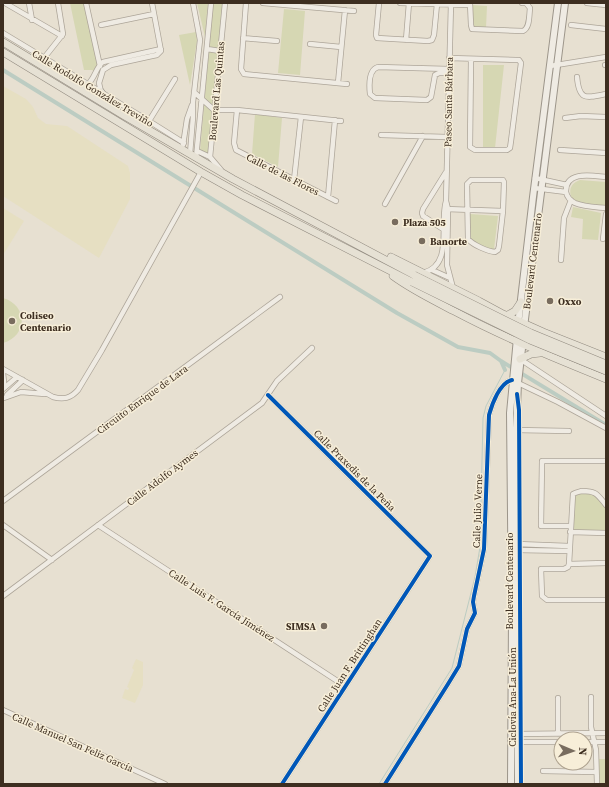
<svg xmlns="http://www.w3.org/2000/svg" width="609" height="787" font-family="'Source Serif 4',serif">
	<rect width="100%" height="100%" fill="#e7e0d1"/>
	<path fill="#e6dfc2" d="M3,86l23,13 7,8 5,11 8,6 21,2 61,40 2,7v26l-31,59 -96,-62z
		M3,208l21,13 -21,34z
		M136,659l7,3v23l-8,18 -13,-5 3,-9 3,1 1,-2 -2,-1 7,-17 -2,-2z"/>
	<path fill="#d6d7b3" d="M70,3h16l13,62 -3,7 -4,-2h-8z
		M197,3h11l-3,34z
		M213,3h10l-14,152 -9,-4z
		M472,5l15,1 -1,22h-12l-1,-1z
		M284,9l21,2 -5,64 -22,-2z
		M196,32l1,9 -7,44 -11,-50z
		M483,65h21l-9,83h-12z
		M255,114l27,4 -4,49 -26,-13z
		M580,180l26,2v24l-28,-3 -6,-4c-4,-9 -1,-16 8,-19z
		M573,207l28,6 -3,27 -16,-1 1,-20 -12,-2z
		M470,214l28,2 -4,33c-7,1 -19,-6 -24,-11z
		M3,298c25,7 25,38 0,45z
		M577,493h14l4,1 11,14v23l-34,-1 1,-33z
		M598,759h8v25h-8z"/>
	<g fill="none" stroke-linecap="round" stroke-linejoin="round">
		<path stroke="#bcccc2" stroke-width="1" d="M379,784l73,-116 23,-91 5,-30 3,-129 3,-12 19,-36"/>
		<path stroke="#bcccc2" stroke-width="4" d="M3,70l394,243 61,34 32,6 11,8 4,9
			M501,361l105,64"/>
		<defs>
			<path id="minor" d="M5,3l57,33
				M29,3l3,17
				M86,3l14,63
				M246,3l-5,66 3,5 103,10
				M263,3l91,8
				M379,3l-3,32 1,3 51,3 4,-1 2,-5 3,-31
				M400,3l70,2
				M451,3l-5,198 2,8 -1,56 6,23
				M470,3l1,22 1,4 51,2c7,-3 6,-15 7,-23l-4,-5h-4
				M587,3l19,2
				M101,25l53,-11
				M571,25l35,4
				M3,33l146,88 35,22
				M243,38l34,3
				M406,40l3,-37
				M310,44l31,3
				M207,49l13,2
				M44,58l19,-24 -5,-31
				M449,58l67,2h3l2,3 -10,78 -1,7 -3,2h-32l-5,-3 1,-88
				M605,65h1
				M550,66l56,-9
				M449,73h-10l-4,2 -4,22 -4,3 -52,-2 -5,-4c-1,-9 -2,-24 8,-27l71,2
				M577,77c2,24 9,21 29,17
				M338,83l7,-73
				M88,84c7,-6 8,-17 15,-22l58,-13
				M101,92l-2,-9 4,-13 8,-5 41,-9 5,-1 4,-4 -9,-48
				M194,92l20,18h23l104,11
				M237,110l-3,33 2,7 100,51
				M565,118l16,-2 25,1
				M149,121l26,-42
				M381,135l66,2
				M183,145l4,-26 5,-14
				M560,150l46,3
				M197,151l13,6
				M190,154l3,-37v-15l7,-62 -7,-37
				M196,158l15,-155
				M221,170l-11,-13 15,-154
				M606,177c-13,-1 -41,-7 -40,15 1,5 5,9 9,11 9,4 22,4 31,5
				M535,178l32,7
				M294,180l7,-63
				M471,180h32l1,2 -1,29 -4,35 -1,4 -3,2c-8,-1 -22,-7 -27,-13l-1,-55z
				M534,188l32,4
				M328,197l7,-77
				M385,204l38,-68
				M445,209l58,2
				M443,229l-20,-13 -1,-3 1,-4 23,-37
				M603,239l3,-25
				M561,260l3,-42 7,-18
				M432,270l18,8
				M423,273c31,-8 16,-49 23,-72
				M520,359l86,57
				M3,369l50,28c11,3 18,1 25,-7l24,-40 99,-178
				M3,373l1,9 -1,5
				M518,383l40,19 48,26
				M3,389l14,-12
				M7,395l16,-15
				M268,395l162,161 -148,228
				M4,398l17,-6 24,2
				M515,430l54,1
				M3,501l277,-204
				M3,525l49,35
				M98,525l247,161
				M570,526h-29l1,-65h64
				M570,532l36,1
				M517,544l52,2
				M517,550l52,1
				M606,563l-37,1 -1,3 -4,2h-23l1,27 5,4h59
				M569,564l4,-70c3,-2 5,-2 9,-3 14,0 15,3 24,14
				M3,596l259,-193 15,-22 35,-33
				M591,697v30l5,23 1,34
				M558,698v36
				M3,710l162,74
				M517,734l89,-1
				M517,742h44
				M585,742h21
				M543,771l53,1
				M385,784l63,-100 11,-18 8,-37 8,-16 -2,-11 1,-6 10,-47 5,-134c3,-11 11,-33 23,-35"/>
			<path id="secondary" d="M518,325l15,-128 25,-194
				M524,327l41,-324
				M511,784l1,-168 -2,-203 7,-75
				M518,784l-2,-353 2,-48 5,-43"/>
			<path id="primary" d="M3,42l120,73 110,64 181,96
				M3,52l198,120 41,23 170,87
				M75,82l9,3 4,-1
				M101,92l3,5 11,9
				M391,257l88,44 24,13 40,18 63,25
				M393,276c19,14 40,24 61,35 49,26 100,47 152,68
				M506,316l9,-5 6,-9
				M520,359l11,-5 9,-1"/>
		</defs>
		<use href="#minor" stroke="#ada599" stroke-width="6"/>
		<use href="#secondary" stroke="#9c958a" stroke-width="8"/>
		<use href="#primary" stroke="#928b80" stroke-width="8"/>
		<use href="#minor" stroke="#efebe3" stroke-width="4.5"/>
		<use href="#secondary" stroke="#efebe3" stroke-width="6"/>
		<use href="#primary" stroke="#e6e1d4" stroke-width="7"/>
		<defs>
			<path id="primary-bridge" d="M414,275l117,58 75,31
				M412,282l118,58 76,31"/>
		</defs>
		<use href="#primary-bridge" stroke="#928b80" stroke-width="8" stroke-linecap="butt"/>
		<use href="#primary-bridge" stroke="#e6e1d4" stroke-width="7"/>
		<defs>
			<path id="cycleway" d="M517,394l2,16 2,374
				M268,395l162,161 -148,228
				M385,784l63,-100 11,-18 8,-37 8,-16 -2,-11 1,-6 10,-47 5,-134c3,-11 11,-33 23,-35"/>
		</defs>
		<use href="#cycleway" stroke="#f7eed8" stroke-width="6"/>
		<use href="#cycleway" stroke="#0057b8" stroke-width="4"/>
	</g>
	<g fill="#786c5e" stroke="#f7eed8" stroke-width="1.5">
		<circle cx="395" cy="222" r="4"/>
		<circle cx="422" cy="241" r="4"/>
		<circle cx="550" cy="301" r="4"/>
		<circle cx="12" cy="321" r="4"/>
		<circle cx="324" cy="626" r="4"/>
	</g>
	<g text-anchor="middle" stroke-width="3" stroke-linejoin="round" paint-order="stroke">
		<g font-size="10" fill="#3d2e20" stroke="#f7eed8">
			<text transform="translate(93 88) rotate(31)" y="4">Calle Rodolfo González Treviño</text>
			<text transform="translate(216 91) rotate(-85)" y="4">Boulevard Las Quintas</text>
			<text transform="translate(448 102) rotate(-89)" y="4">Paseo Santa Bárbara</text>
			<text transform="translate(283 174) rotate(27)" y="4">Calle de las Flores</text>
			<text transform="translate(532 261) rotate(-83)" y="4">Boulevard Centenario</text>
			<text transform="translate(142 399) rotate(-36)" y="4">Circuito Enrique de Lara</text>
			<text transform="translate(355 470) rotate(45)" y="4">Calle Praxedis de la Peña</text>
			<text transform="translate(162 477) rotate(-37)" y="4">Calle Adolfo Aymes</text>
			<text transform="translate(477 511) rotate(-88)" y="4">Calle Julio Verne</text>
			<text transform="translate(509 581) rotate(-90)" y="4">Boulevard Centenario</text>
			<text transform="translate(222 605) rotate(33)" y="4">Calle Luis F. García Jiménez</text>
			<text transform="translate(349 665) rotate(-57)" y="4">Calle Juan F. Brittinghan</text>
			<text transform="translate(512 697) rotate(-90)" y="4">Ciclovía Ana-La Unión</text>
			<text transform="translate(73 742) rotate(24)" y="4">Calle Manuel San Feliz García</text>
		</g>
		<g font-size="10" font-weight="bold" fill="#3d2e20" stroke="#f7eed8" text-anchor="start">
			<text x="403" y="226">Plaza 505</text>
			<text x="430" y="245">Banorte</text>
			<text x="558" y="305">Oxxo</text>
			<text x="20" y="319">Coliseo<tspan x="20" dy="12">Centenario</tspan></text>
			<text x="316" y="630" text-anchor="end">SIMSA</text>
		</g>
	</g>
	<rect width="609" height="787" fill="none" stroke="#3d2e20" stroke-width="8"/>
	<g transform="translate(573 751) rotate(92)"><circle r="19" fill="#f7eed8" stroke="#ada18e"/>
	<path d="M0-3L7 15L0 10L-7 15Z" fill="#786c5e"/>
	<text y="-6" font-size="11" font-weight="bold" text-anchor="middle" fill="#3d2e20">N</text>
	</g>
</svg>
